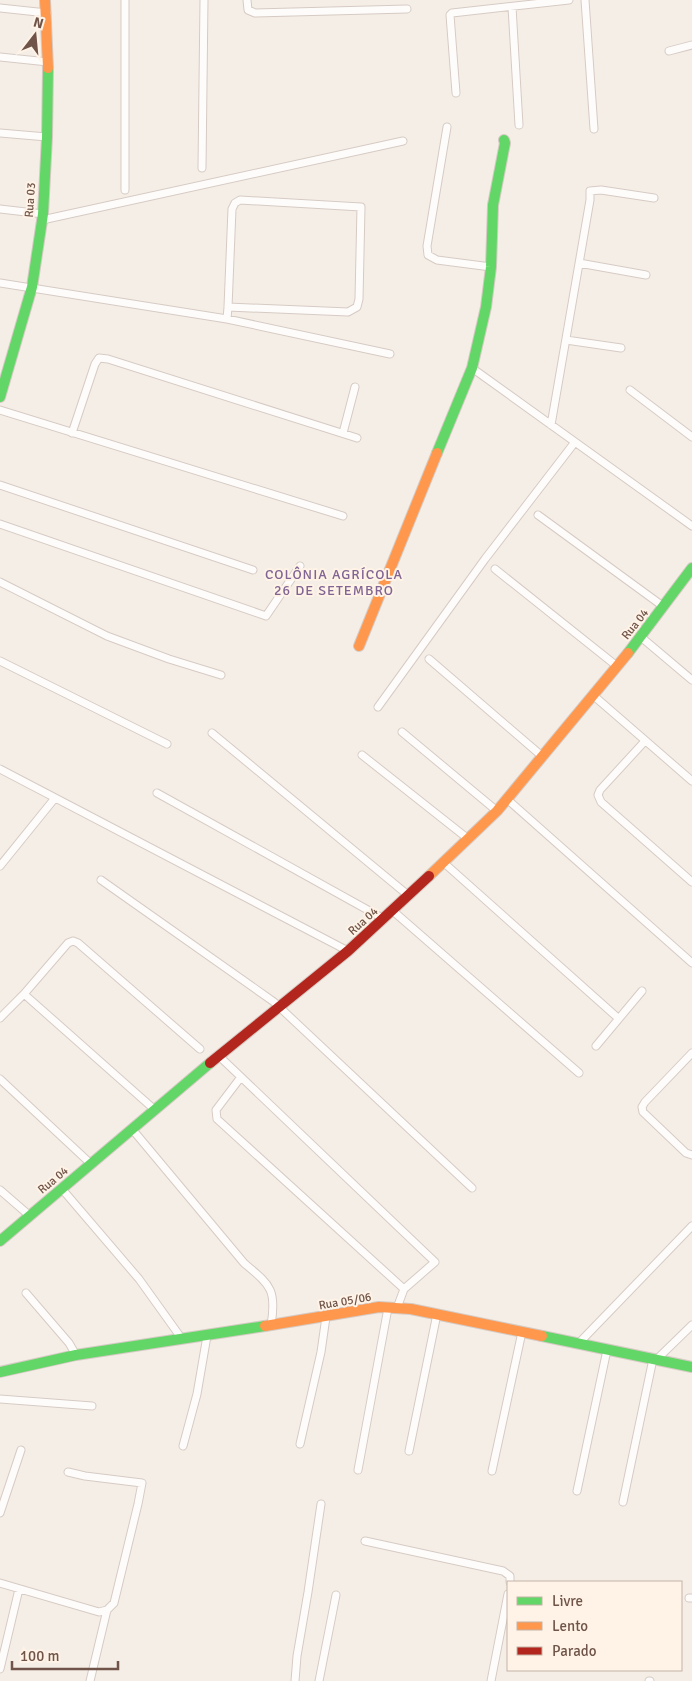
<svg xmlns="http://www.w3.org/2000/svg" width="692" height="1681" font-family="Signika,sans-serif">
	<rect width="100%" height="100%" fill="#f5eee6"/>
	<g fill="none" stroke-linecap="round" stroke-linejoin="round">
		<defs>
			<path id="street" d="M247,0l1,10 7,3 152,-4
				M585,0l9,129
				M512,7l7,118
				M0,8l47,5
				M669,51l23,-6
				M0,57l48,5
				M456,93l-6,-78 2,-2 117,-13
				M447,127l-20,119 1,9 9,5 54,7
				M0,133l47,4
				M202,168l2,-168
				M125,190v-190
				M0,209l43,5
				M42,220l361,-79
				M579,263l67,12
				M0,283l227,36 163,35
				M227,319l1,-12 4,-98 3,-6 5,-3 121,7 -2,92 -2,8 -9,5 -120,-5
				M566,340l55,8
				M472,368l220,158
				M630,390l62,47
				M0,410l343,106
				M551,425l39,-225v-9l11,-1 53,8
				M72,433l23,-69 4,-6 9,1 249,79
				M343,433l12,-46
				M0,485l253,85
				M538,515l126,92
				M0,524l266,92 34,-50
				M495,569l123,98
				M0,582l107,54 62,23 52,16
				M641,637l51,43
				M429,659l114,98
				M0,661l167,83
				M594,696l98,85
				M378,707l107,-148 90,-117
				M402,732l95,79
				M212,733l197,163
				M645,741l-45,49 -2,5 3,7 91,80
				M362,755l105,83
				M0,769l348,182
				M157,793l227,126
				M507,799l185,164
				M443,862l175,156
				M0,866l55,-68
				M101,880l173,122 198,186
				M393,911l186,162
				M24,994l44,-51 5,-2 5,2 122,106
				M0,1018l24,-24 131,116
				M596,1046l46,-55
				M692,1053l-47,49 -3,5 1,5 43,41 6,2
				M219,1056l216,206 -31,27 -7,19
				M241,1077l-25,33 1,9 187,170
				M0,1079l91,85
				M132,1129l112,134c26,22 33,26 27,62
				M62,1189l77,90 43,60
				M0,1190l30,26
				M26,1293l43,50 7,12
				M578,1344l114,-118
				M656,1360l36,-35
				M0,1399l92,7
				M300,1444l21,-92 5,-35
				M183,1446l14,-52 10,-58
				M409,1451l28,-137
				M358,1470l30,-162
				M492,1471l30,-139
				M577,1491l30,-141
				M623,1502l30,-143
				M0,1513l21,-63
				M365,1541l138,30 7,5v6
				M0,1583l99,29 8,-2 7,-7 24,-99 4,-21 -57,-7 -17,-4
				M689,1598h3
				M0,1669l19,-80
				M90,1681l17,-71
				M295,1681l2,-25 11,-64 13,-88
				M319,1681l17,-86
				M491,1681l17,-87
				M649,1681h1"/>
			<path id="fast" d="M0,397l32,-110 11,-73 4,-77 1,-69
				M437,453l35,-85 14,-61 5,-40 2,-62 12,-62 -1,-3
				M628,653l64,-85
				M0,1241l210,-178
				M542,1336l150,31
				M0,1372l76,-17 189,-29"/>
			<path id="slow" d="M45,0l3,68
				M359,646l78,-193
				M429,876l68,-65 131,-158
				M265,1326l114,-19 32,2 131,27"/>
			<path id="jam" d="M210,1063l138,-112 81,-75"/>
		</defs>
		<use href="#street" stroke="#d6cbc4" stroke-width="9"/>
		<use href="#fast" stroke="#d5cac3" stroke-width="12"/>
		<use href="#slow" stroke="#d5cac3" stroke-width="12"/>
		<use href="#jam" stroke="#d5cac3" stroke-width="12"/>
		<use href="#street" stroke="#fefcfb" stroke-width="7"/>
		<use href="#fast" stroke="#63d668" stroke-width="10"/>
		<use href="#slow" stroke="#ff974d" stroke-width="10"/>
		<use href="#jam" stroke="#b3261e" stroke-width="10"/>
	</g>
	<g text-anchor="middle" stroke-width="4" stroke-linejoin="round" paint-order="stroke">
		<g font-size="12" fill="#705449" stroke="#fef3e6">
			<text transform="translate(30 200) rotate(-86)" y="4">Rua 03</text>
			<text transform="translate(635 624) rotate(-52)" y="4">Rua 04</text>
			<text transform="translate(363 921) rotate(-42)" y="4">Rua 04</text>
			<text transform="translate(53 1180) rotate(-40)" y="4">Rua 04</text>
			<text transform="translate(345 1301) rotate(-10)" y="4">Rua 05/06</text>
		</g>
		<g font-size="14" letter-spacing="1" fill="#806594" stroke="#fef3e6">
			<text x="334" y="579">COLÔNIA AGRÍCOLA<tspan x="334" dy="16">26 DE SETEMBRO</tspan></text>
		</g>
	</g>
	<rect x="507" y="1581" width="175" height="90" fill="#fef3e6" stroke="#c5b3a7"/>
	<rect x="517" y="1597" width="25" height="8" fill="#63d668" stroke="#c5b3a7"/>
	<text x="552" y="1606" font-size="15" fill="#705449">Livre</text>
	<rect x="517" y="1622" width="25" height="8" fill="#ff974d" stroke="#c5b3a7"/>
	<text x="552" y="1631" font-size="15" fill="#705449">Lento</text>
	<rect x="517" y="1647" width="25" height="8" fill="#b3261e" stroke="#c5b3a7"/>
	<text x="552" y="1656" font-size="15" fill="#705449">Parado</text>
	<g transform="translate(35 35) rotate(16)" stroke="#fef3e6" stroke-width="4" paint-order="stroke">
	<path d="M0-4L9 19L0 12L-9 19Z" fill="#705449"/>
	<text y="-8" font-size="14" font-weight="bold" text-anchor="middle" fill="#705449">N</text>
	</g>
	<path d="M12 1661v8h106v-8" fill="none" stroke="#705449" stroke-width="2.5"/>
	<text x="20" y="1661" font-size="15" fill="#705449" stroke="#fef3e6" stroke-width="4" paint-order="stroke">100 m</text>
</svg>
